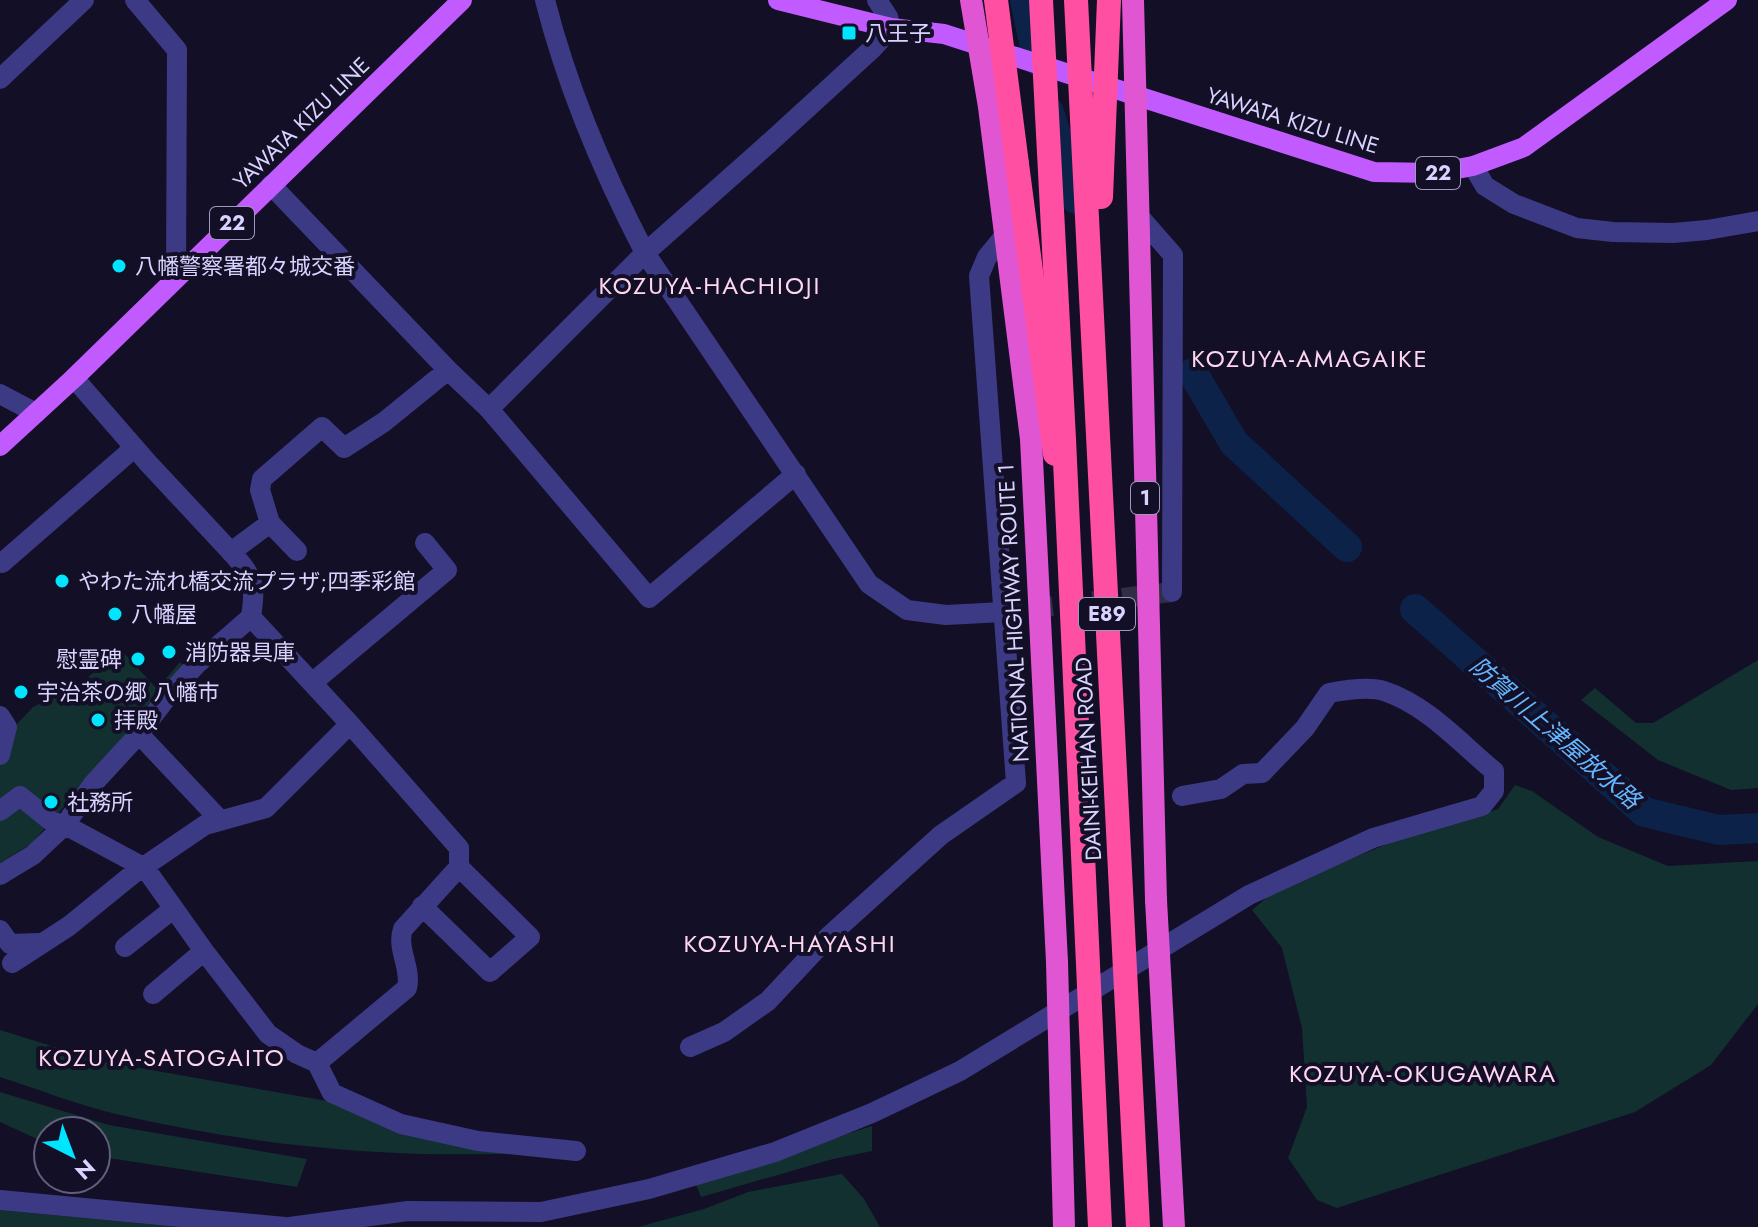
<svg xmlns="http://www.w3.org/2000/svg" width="1758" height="1227" font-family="Jost,'Noto Sans JP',sans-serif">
	<rect width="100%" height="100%" fill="#130f26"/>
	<path fill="#12302f" d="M125,654l32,35 23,-27 6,6 -155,176 -31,19v-121l33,-35 44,-20 36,-32z
		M1758,660v128l-27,2 -73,-30 -77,-60 14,-12 41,35h17z
		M1515,785l17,6 66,46 70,29 90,-5v143l-47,61 -76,47 -298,96 -20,-8 -29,-42 19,-51 -5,-79 -20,-80 -30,-38 24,-20 116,-48 106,-33z
		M0,1030l100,31 227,40 195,52c-137,6 -272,-8 -406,-39 -39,-9 -78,-25 -116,-37z
		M0,1092l109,33 198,34 -10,28 -201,-31v-25h-48v13l-48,-22z
		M872,1126v25l-39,8 -132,38 -6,-15z
		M842,1174l22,25 16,28h-242l66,-18 44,-17z
		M0,1210l179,17h-179z"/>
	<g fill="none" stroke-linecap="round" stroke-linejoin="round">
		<path stroke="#0c2248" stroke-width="30" d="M1025,0l13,61
			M1049,112l27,87
			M1193,373l41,70 113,104
			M1415,609l229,203 75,18 39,-2"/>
		<path stroke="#312d47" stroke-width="20" stroke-dasharray="20 10" stroke-linecap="butt" d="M1003,612l169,-20"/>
		<path stroke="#3d3a85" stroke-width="20" d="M135,0l42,50 -1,228
			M0,79l84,-79
			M768,144l105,-96 18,-20 -3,-11 -11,-17
			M1473,166l12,20 29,18 63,24 36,4 60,1 34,-3 51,-9
			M271,185l177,185 41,39
			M1138,215l35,40 -1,337
			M0,394l36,19
			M270,523l27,28
			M2,563l132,-115
			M251,617l99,107 109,124v19l-56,62c-7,20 9,39 4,59l-90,75
			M312,683l135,-113 -22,-27
			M0,716l7,11 -7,28
			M139,734l82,87
			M0,811l20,-15 31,25 14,4 80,43 59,83 64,83 29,20 20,9 15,30 69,31 77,17 98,10
			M0,875l33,-20 32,-30 28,-41 46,-50 32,-42 26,-28 54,-47c5,-33 3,-40 -20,-65l39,-29 -10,-33 2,-11 60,-52 22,21 40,-26 64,-52
			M422,906l68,66 40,-35 -71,-70
			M0,930l10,14 29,-1
			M125,947l48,-38
			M12,963l57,-37 64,-52 72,-49 61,-17 84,-84
			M153,994l51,-43
			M690,1047l34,-15 44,-31 60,-64 113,-102 75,-52 -37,-507 8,-19 18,-22
			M0,1200l285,27
			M290,1227l118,-16 133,1 108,-23 126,-37 97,-39 88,-42 289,-176 124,-57 109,-32 12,-15v-20c-34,-28 -67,-66 -110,-80 -15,-5 -39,-1 -55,2l-24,35 -43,45 -19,1 -22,15 -39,7"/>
		<path stroke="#3d3a85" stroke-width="20" d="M545,0c22,87 59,174 100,253l224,331 38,26 39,5 57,-3
			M768,144l-123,109 -156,156 160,189 147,-124
			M74,378l74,85 83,89"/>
		<path stroke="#c25bff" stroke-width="20" d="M778,0l113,28 53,6 430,138 62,1 37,-7 51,-19 203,-147
			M0,446l74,-68 388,-378"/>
		<path stroke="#e055d1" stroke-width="22" d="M971,0l18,107 42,332 26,523
			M1133,0l23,900"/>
		<path stroke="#ff4fa3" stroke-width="24" d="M1017,164l38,290"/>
		<path stroke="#e055d1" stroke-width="22" d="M1156,900l18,327
			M1057,962l7,265"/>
		<path stroke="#ff4fa3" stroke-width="24" d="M996,0l21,164
			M1041,0l23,439 36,788
			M1076,0l62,1227
			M1101,197l8,-197"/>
	</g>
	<g fill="#00e5ff" stroke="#130f26" stroke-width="3">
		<rect x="841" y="25" width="16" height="16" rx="4"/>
		<circle cx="119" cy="266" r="8"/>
		<circle cx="62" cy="581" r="8"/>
		<circle cx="115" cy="614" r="8"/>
		<circle cx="169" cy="652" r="8"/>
		<circle cx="138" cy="659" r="8"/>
		<circle cx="21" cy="692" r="8"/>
		<circle cx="98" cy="720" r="8"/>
		<circle cx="51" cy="802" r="8"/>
	</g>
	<g text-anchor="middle" stroke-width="8" stroke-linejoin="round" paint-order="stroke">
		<g fill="#130f26" stroke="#9e99be" stroke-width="2">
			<rect x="1416" y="157" width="44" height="32" rx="6"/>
			<rect x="210" y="207" width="44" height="32" rx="6"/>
			<rect x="1131" y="482" width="28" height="32" rx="6"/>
			<rect x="1079" y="598" width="56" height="32" rx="6"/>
		</g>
		<g font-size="20" font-weight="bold" fill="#d9d4ff">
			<text x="1438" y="180">22</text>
			<text x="232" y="230">22</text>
			<text x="1145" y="505">1</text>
			<text x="1107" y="621">E89</text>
		</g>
		<g font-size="22" fill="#d9d4ff" stroke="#130f26" text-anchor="start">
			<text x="865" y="41">八王子</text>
			<text x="135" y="274">八幡警察署都々城交番</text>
			<text x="78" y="589">やわた流れ橋交流プラザ;四季彩館</text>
			<text x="131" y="622">八幡屋</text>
			<text x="185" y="660">消防器具庫</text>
			<text x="122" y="667" text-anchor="end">慰霊碑</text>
			<text x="37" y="700">宇治茶の郷 八幡市</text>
			<text x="114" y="728">拝殿</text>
			<text x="67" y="810">社務所</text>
		</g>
		<g font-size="22" fill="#d9d4ff" stroke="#130f26">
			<text transform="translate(1293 120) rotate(17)" y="8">YAWATA KIZU LINE</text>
			<text transform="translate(301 123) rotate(-44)" y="8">YAWATA KIZU LINE</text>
			<text transform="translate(1013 613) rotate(-93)" y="8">NATIONAL HIGHWAY ROUTE 1</text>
			<text transform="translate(1088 759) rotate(-93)" y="8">DAINI-KEIHAN ROAD</text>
		</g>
		<g font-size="24" letter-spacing="2" fill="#ffd6f0" stroke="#130f26">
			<text x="710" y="294">KOZUYA-HACHIOJI</text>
			<text x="1310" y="367">KOZUYA-AMAGAIKE</text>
			<text x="790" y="952">KOZUYA-HAYASHI</text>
			<text x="162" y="1066">KOZUYA-SATOGAITO</text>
			<text x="1423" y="1082">KOZUYA-OKUGAWARA</text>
		</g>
		<g font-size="24" font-style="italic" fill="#62b6ff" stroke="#130f26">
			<text transform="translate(1555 733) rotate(41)" y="8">防賀川上津屋放水路</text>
		</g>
	</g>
	<g transform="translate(72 1155) rotate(138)"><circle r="38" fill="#130f26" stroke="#625e7d" stroke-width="2"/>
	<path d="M0-6L14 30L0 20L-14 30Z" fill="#00e5ff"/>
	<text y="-12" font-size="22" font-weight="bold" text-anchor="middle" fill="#d9d4ff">N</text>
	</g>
</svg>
